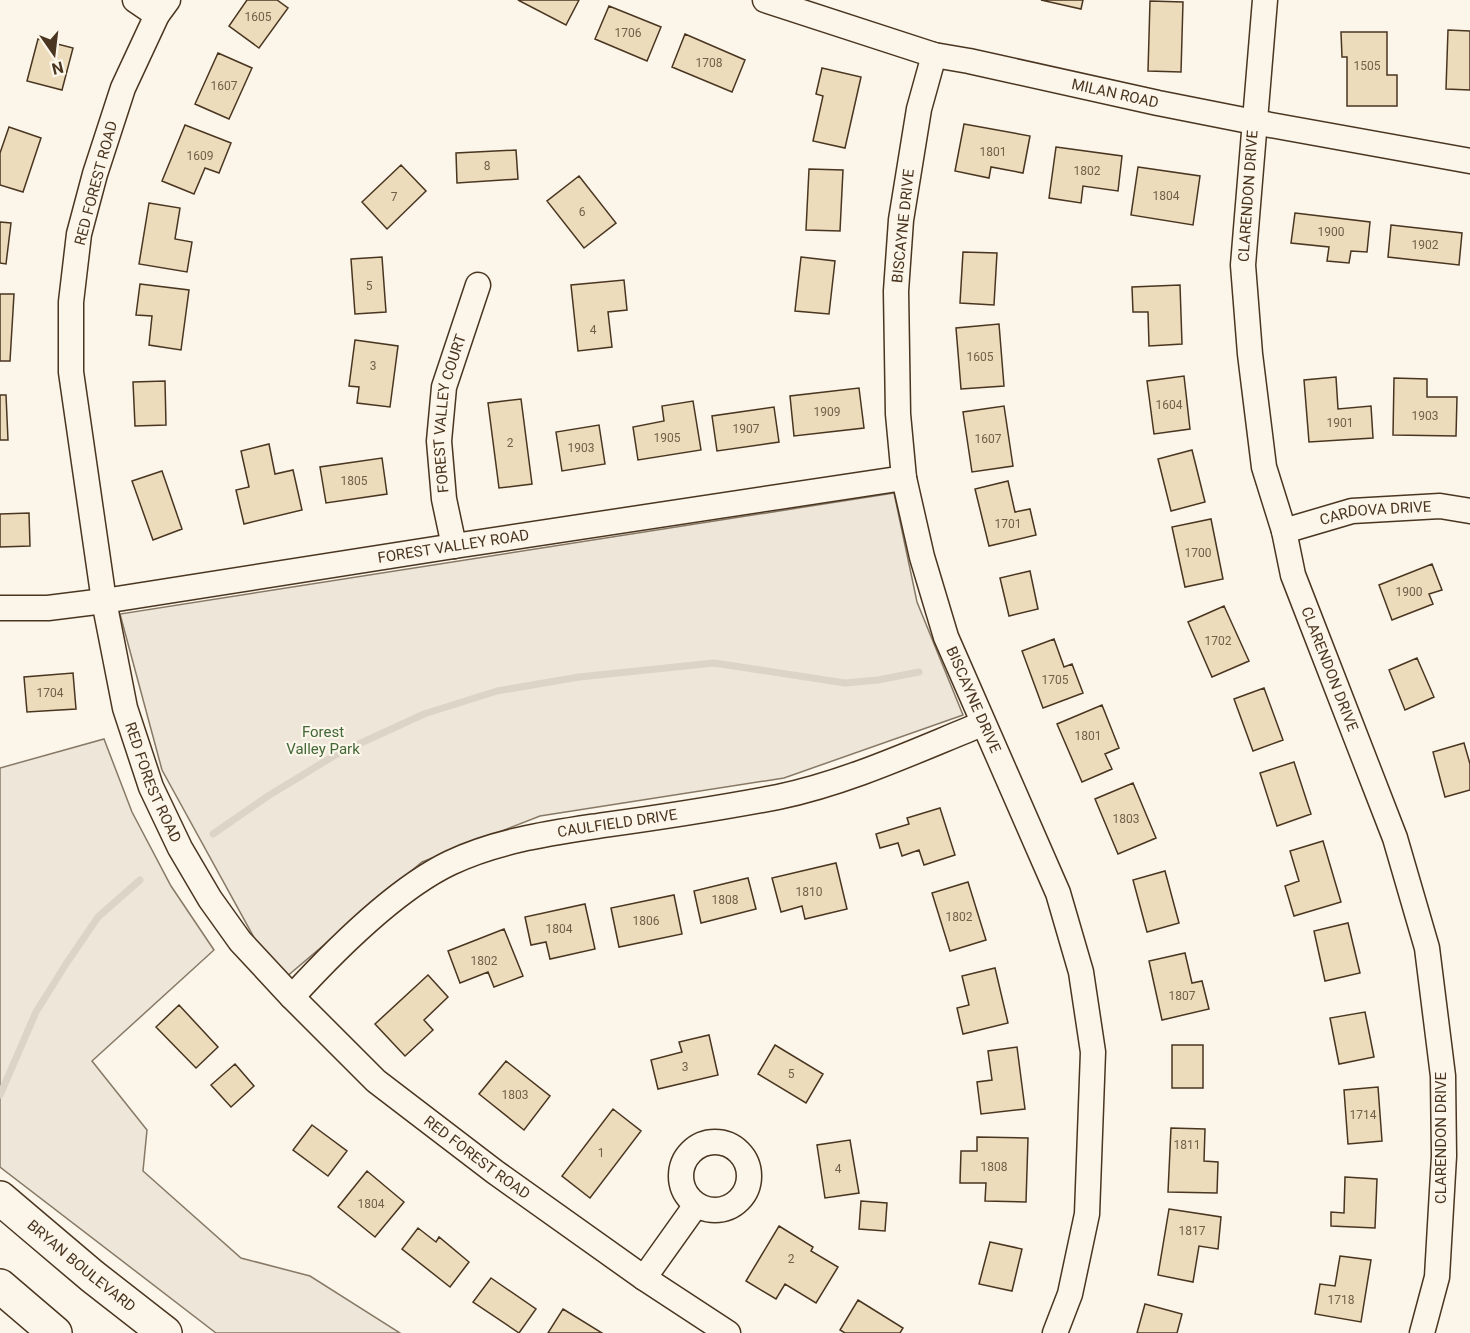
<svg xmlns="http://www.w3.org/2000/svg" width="1470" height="1333" font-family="Roboto,sans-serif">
	<rect width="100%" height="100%" fill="#fbf6e9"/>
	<path fill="#ede6d9" stroke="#887966" stroke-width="1.5" d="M894,493l23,109 46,113 -179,63 -244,38 -118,46 -143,121 -117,-213 -42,-156z
		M104,739l28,73 39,74 43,64 -122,111 55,69 -4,41 98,87 69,18 90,57h-184l-216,-166v-399z"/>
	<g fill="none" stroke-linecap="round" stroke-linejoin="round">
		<path stroke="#dcd4c6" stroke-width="7" d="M213,834l55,-38 69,-42 87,-40 73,-23 82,-14 135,-14 131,20 33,-3 41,-8
			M0,1095l36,-83 30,-48 32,-47 42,-37"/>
	</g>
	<path fill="#ecdcbc" stroke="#4a3520" stroke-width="1.5" d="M247,0h30l11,8 -29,40 -30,-22z
		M518,0h61l-13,25z
		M1041,0h42l-2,9z
		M1150,1l33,1 -2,70 -33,-1z
		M609,6l52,21 -14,34 -52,-22z
		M1448,30l22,1v59l-24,-1z
		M1341,32h46v43h10v31h-50v-49h-5z
		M685,34l60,26 -13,32 -60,-25z
		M38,39l35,9 -11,42 -35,-9z
		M218,53l34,15 -23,51 -34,-15z
		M822,68l39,9 -16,71 -32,-7 10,-45 -7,-2z
		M964,124l66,12 -7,37 -32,-6 -2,11 -34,-7z
		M185,125l46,18 -12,30 -14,-5 -11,26 -32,-13z
		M9,127l32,11 -18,54 -23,-7v-32z
		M1056,147l66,9 -4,35 -35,-5 -2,17 -32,-5z
		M516,150l2,29 -61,4 -1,-30z
		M401,165l25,26 -39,38 -25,-27z
		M1138,167l62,9 -7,49 -62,-10z
		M809,169l34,1 -3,61 -34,-1z
		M579,176l37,47 -32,25 -37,-47z
		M149,203l31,5 -5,31 17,3 -5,30 -48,-8z
		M1295,213l75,9 -3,30 -16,-1 -2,12 -22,-2 2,-14 -38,-4z
		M0,222l11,1 -5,41 -6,-1z
		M1391,225l71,8 -3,32 -71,-8z
		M963,252l34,1 -3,52 -34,-2z
		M382,257l4,55 -31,2 -4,-55z
		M801,257l34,4 -6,53 -34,-3z
		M624,280l3,30 -19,2 4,35 -34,4 -7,-66z
		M140,284l49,6 -8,60 -32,-5 3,-29 -16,-1z
		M1180,285l2,59 -33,2 -1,-34h-15l-1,-25z
		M0,294h14l-4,67h-10z
		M999,324l5,62 -43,3 -5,-61z
		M355,340l43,6 -8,61 -33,-4 2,-16 -10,-1z
		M1184,376l6,53 -36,5 -7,-53z
		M1336,377l2,32 33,-3 2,32 -64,4 -5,-62z
		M1394,378l33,1v18h30l-1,39 -63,-1z
		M165,381l1,44 -31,1 -2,-44z
		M859,388l5,40 -70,8 -4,-40z
		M0,395h6l2,45h-8z
		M521,399l11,85 -33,4 -11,-85z
		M693,401l8,49 -63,10 -5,-33 31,-6 -2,-15z
		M1004,406l9,60 -41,6 -9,-60z
		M774,407l5,35 -62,9 -5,-35z
		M599,425l6,39 -43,7 -6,-39z
		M269,444l6,30 18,-4 9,40 -58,14 -8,-34 13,-3 -8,-36z
		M1192,450l13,52 -34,9 -13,-52z
		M382,458l5,36 -61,9 -6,-36z
		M162,471l20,58 -29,11 -21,-59z
		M1008,481l7,31 15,-3 6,26 -47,11 -14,-57z
		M29,513l1,33 -30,1v-33z
		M1211,519l12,60 -38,8 -13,-60z
		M1432,564l10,26 -13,4 4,10 -41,16 -13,-35z
		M1030,571l8,38 -29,7 -9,-38z
		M1224,606l25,55 -37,16 -24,-55z
		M1054,639l10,28 8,-3 11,29 -40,15 -21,-57z
		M1417,658l17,39 -29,13 -16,-40z
		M73,673l3,36 -49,3 -3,-35z
		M1264,688l19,52 -30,11 -19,-52z
		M1102,705l17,43 -14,6 7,15 -30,13 -25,-58z
		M1464,743l6,21v26l-25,7 -12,-45z
		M1294,762l17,52 -34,12 -17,-53z
		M1133,783l23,55 -38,16 -23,-55z
		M940,808l15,47 -31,10 -5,-15 -17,6 -4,-13 -18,5 -4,-14 33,-10 -2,-6z
		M1323,841l18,61 -47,14 -9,-30 14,-5 -9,-30z
		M836,863l11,46 -42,10 -3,-13 -21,6 -9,-34z
		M1165,871l14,52 -32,9 -14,-52z
		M748,878l8,31 -55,14 -7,-32z
		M968,882l18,58 -36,11 -18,-58z
		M674,895l8,39 -63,13 -8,-39z
		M585,904l10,45 -45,10 -4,-17 -15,3 -6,-28z
		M1348,923l12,50 -35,8 -11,-50z
		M504,929l19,47 -29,11 -6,-15 -28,11 -12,-32z
		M1185,953l7,30 10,-2 7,28 -47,11 -13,-59z
		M995,968l13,55 -45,11 -6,-26 12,-3 -7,-29z
		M428,975l20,22 -24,23 9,10 -28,26 -30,-32z
		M179,1005l39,42 -22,21 -40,-41z
		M1365,1012l9,45 -35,7 -9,-46z
		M709,1035l9,40 -60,14 -7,-29 31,-8 -3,-10z
		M775,1045l48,29 -17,29 -48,-29z
		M1172,1045h31v43h-31z
		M1017,1047l8,62 -44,5 -4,-32 15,-2 -4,-29z
		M506,1061l44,35 -26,34 -45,-36z
		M235,1064l19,22 -23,21 -20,-22z
		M1378,1087l4,54 -34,3 -4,-54z
		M613,1109l28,22 -51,67 -28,-22z
		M312,1125l35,26 -19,25 -35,-26z
		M1171,1128l34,1 -1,32 14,1 -1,31 -49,-1z
		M977,1137l51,1 -2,64 -41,-1 1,-18h-26l1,-32h16z
		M850,1140l9,53 -34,5 -8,-53z
		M367,1171l37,31 -29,35 -37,-30z
		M1345,1177l32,2 -2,49 -44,-2v-14l13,1z
		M861,1201l26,2 -2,28 -26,-2z
		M1169,1209l52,8 -3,32 -19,-3 -6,36 -35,-7z
		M779,1226l34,21 -2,4 27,16 -22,36 -31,-19 -9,15 -30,-18z
		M418,1228l18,14 3,-5 30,25 -19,25 -48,-38z
		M990,1242l32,7 -10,42 -33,-7z
		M1340,1256l31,4 -10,62 -46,-8 5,-30 15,2z
		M491,1278l45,31 -17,24 -46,-31z
		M858,1300l45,28 -3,5h-55l-5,-3z
		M1145,1304l37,10 -5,19h-40z
		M563,1309l39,24h-54z"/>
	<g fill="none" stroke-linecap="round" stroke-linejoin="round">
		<defs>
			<g id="minor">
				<path d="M135,0l22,15"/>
				<path id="s1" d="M168,0l-11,15 -34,73 -28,86 -16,60 -8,68v70l33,229 21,107 26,79 29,61 30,51 30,42 52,56 84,84 119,91 149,106 84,55"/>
				<path id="s2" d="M765,0l169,55 35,6 189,42 96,19 216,39"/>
				<path id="s3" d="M1265,0l-22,265 7,89 14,113 20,64 9,44 102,263 32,110 16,128 1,80 -7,121 -15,56"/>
				<path id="s4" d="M934,55l-15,54 -18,111 -5,71 2,123 6,64 18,79 24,80 112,256 23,79 12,80 -6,162 -17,80 -15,39"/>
				<path id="s5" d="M1284,531l68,-20 88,-5 30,5"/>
				<path id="s6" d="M454,546l-10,-47 -5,-58 5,-54 34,-102"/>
				<path id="s7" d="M0,608h48l56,-7 350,-55 450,-68"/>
				<path id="s8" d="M292,997c42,-46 102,-107 158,-134 48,-23 102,-30 154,-38 58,-8 116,-17 174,-28 71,-15 137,-46 204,-73"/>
				<circle cx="715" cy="1176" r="34"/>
				<path d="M644,1278l52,-73"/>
			</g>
			<g id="highway">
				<path id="s9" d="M0,1198l92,78 73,57"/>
				<path d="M0,1286l55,47"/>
			</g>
		</defs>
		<use href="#minor" stroke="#4a3520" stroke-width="27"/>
		<use href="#highway" stroke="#4a3520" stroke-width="36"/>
		<use href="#minor" stroke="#fbf6e9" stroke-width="24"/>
		<use href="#highway" stroke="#fbf6e9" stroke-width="33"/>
	</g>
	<g text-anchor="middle" stroke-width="4.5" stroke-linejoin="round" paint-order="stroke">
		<g font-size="12" fill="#725f47">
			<text x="258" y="21">1605</text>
			<text x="628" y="37">1706</text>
			<text x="709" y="67">1708</text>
			<text x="1367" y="70">1505</text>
			<text x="224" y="90">1607</text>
			<text x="993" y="156">1801</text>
			<text x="200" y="160">1609</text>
			<text x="487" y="170">8</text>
			<text x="1087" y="175">1802</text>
			<text x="1166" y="200">1804</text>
			<text x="394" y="201">7</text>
			<text x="582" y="216">6</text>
			<text x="1331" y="236">1900</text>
			<text x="1425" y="249">1902</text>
			<text x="369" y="290">5</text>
			<text x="593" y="334">4</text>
			<text x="980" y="361">1605</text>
			<text x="373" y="370">3</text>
			<text x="1169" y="409">1604</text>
			<text x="827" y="416">1909</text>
			<text x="1425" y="420">1903</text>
			<text x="1340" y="427">1901</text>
			<text x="746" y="433">1907</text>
			<text x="667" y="442">1905</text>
			<text x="988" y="443">1607</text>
			<text x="510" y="447">2</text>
			<text x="581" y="452">1903</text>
			<text x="354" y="485">1805</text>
			<text x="1008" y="528">1701</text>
			<text x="1198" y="557">1700</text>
			<text x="1409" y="596">1900</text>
			<text x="1218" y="645">1702</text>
			<text x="1055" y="684">1705</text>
			<text x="50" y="697">1704</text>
			<text x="1088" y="740">1801</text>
			<text x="1126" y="823">1803</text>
			<text x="809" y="896">1810</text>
			<text x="725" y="904">1808</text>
			<text x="959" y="921">1802</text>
			<text x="646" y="925">1806</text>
			<text x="559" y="933">1804</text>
			<text x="484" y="965">1802</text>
			<text x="1182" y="1000">1807</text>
			<text x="685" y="1071">3</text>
			<text x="791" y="1078">5</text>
			<text x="515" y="1099">1803</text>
			<text x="1363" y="1119">1714</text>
			<text x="1187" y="1149">1811</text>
			<text x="601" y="1157">1</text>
			<text x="994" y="1171">1808</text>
			<text x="838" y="1173">4</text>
			<text x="371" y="1208">1804</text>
			<text x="1192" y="1235">1817</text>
			<text x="791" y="1263">2</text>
			<text x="1341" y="1304">1718</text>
		</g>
		<g font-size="15" fill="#4a3520" stroke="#fbf6e9">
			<text dy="5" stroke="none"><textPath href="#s2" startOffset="363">MILAN ROAD</textPath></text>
			<text transform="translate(96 183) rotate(-75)" y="5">RED FOREST ROAD</text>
			<text transform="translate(1248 196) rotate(-86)" y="5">CLARENDON DRIVE</text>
			<text transform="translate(903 226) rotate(-84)" y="5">BISCAYNE DRIVE</text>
			<text dy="5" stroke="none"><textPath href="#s6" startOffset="135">FOREST VALLEY COURT</textPath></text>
			<text dy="5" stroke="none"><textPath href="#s5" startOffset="94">CARDOVA DRIVE</textPath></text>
			<text dy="5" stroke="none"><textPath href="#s7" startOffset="458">FOREST VALLEY ROAD</textPath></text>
			<text dy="5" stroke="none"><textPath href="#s3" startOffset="682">CLARENDON DRIVE</textPath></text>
			<text dy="5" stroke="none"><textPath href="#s4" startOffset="660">BISCAYNE DRIVE</textPath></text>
			<text dy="5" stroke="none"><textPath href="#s1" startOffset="810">RED FOREST ROAD</textPath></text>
			<text dy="5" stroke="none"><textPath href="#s8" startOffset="381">CAULFIELD DRIVE</textPath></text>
			<text transform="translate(1441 1138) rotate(-90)" y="5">CLARENDON DRIVE</text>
			<text dy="5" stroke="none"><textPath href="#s1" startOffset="1314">RED FOREST ROAD</textPath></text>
			<text dy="5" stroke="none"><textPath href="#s9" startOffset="106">BRYAN BOULEVARD</textPath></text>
		</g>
		<g font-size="15" fill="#436837" stroke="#fbf6e9">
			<text x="323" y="737">Forest<tspan x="323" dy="17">Valley Park</tspan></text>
		</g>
	</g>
	<g transform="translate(54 54) rotate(166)" stroke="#fbf6e9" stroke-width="4.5" paint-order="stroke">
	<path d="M0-4.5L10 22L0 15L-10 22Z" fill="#4a3520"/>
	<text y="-9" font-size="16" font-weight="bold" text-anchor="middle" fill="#4a3520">N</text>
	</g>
</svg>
